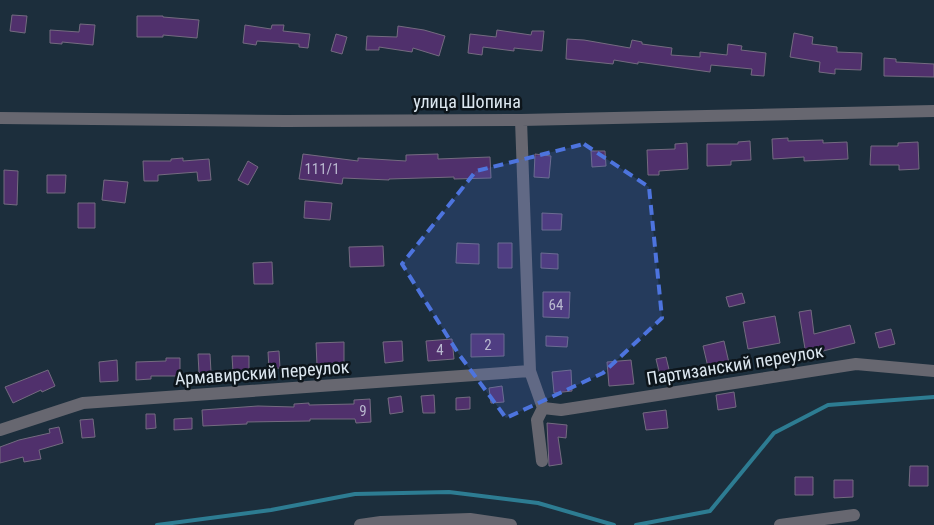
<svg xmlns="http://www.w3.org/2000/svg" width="934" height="525" font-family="'Roboto Condensed',sans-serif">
	<rect width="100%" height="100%" fill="#1c2e3c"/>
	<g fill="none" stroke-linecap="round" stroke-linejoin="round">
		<path stroke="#2d7c92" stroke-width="4" d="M157,525l114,-15 84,-16 94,-2 89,11 76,22
			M636,525l74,-14 64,-78 54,-28 106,-8"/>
	</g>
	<path fill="#50306c" stroke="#746b80" d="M12,15l15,1 -2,17 -15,-2z
		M137,16h26v1l36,3 -2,18 -34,-3v2h-26z
		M80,24l15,1 -2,20 -31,-3v2l-12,-1v-13l29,2z
		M245,25l26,4 1,-4h12l-1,6 27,3 -2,14 -9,-1v-3l-42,-3 -1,4 -13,-2z
		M398,26l26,4 21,6 -6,20 -26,-8 -1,4 -33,-5v3h-13l1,-14 30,1z
		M497,30l34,5 1,-4h12l-2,20 -28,-3v3l-31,-4 -1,8 -14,-2 2,-19 26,3z
		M794,33l19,4 -1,7 25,3v5l25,1 -1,17 -26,-1v5l-16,-2 1,-10 -30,-5z
		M336,34l11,3 -5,17 -11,-3z
		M567,39l17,1 46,8 2,-8 10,2v2l30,4 -1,7 29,2v-5l27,3 1,-11 14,2 -1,4 25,3 -2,23 -13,-1 1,-6 -41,-4 -1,7 -72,-10v2l-24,-4 -1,4 -47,-5z
		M884,58l12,1v3l38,2v13l-50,-1z
		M788,138v3l35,-1v3l24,-1 1,17 -44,2v-4l-31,2 -1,-20z
		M750,141l1,19 -20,1v4l-24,1v-22h31v-2z
		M918,142l1,27 -20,1v-5h-29l1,-19h27v-3z
		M687,143l1,26 -29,2v4h-11l-1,-25 28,-1v-5z
		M591,151h14l1,15 -14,1z
		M303,154l55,7v-3l48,3v-6l32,-1v5l52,-2 1,21 -37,1v-2l-65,2v1l-46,-2 -1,6 -43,-5z
		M535,154l16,2 -2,22 -15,-1z
		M183,158v3l26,-2 2,21 -13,1 -1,-9 -39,3v6h-14l-1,-20h28v-2z
		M248,161l10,6 -10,18 -10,-5z
		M4,170l14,1 -1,34 -13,-1z
		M47,175h19l-1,18h-18z
		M104,180l24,2 -3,21 -23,-3z
		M305,201l27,2 -2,17 -26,-2z
		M78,203h17v25h-17z
		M542,213l20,1 -1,16h-19z
		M457,243l22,1v20l-23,-1z
		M498,243h14v25h-14z
		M383,246l1,20 -34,1 -1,-20z
		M541,253l17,1v15l-17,-1z
		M272,262l1,22h-19l-1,-21z
		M543,292h27l-1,26 -26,-1z
		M742,293l3,10 -16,4 -3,-10z
		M811,310l3,24 36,-9 5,18 -36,9 2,6 -14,3 -8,-49z
		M775,316l5,27 -32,6 -5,-27z
		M891,329l4,15 -16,4 -4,-15z
		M471,334h33v22l-33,1z
		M546,336l22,1 -1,10 -21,-1z
		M452,339l2,20 -26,2 -2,-20z
		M402,341l1,20 -18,2 -2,-21z
		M724,341l5,22 -21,4 -5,-21z
		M344,342v22l-27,1 -1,-22z
		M279,351l1,17 -11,1 -1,-17z
		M198,354h12l1,18 -12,1z
		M232,356h17v15l-16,1z
		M666,357l6,25 -10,2 -6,-25z
		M166,358h14v18h-29v3l-15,1v-18l30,-1z
		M117,360l1,21 -18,1 -1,-20z
		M631,360l3,24 -25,2 -2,-24z
		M48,370l7,16 -13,6 -1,-2 -28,13 -8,-16z
		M571,370l1,21 -18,2 -2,-21z
		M502,386l2,16 -13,1 -2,-15z
		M734,392l2,15 -18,3 -2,-15z
		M434,395l1,18h-12l-2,-17z
		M401,396l2,16 -13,2 -2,-16z
		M470,397v12l-14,1v-12z
		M370,399l1,23 -15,1 -1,-4h-45v2l-63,1v2l-44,2 -1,-16 56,-4 36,1v-3l15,-1v2l45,-1v-4z
		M666,410l2,18 -22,2 -3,-17z
		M146,414h9l1,14 -10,1z
		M192,418v11l-18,1v-11z
		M93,419l2,18 -13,1 -2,-18z
		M547,423l20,2 -1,13 -8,-1 4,27 -13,2z
		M59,427l4,16 -24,7 2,9 -17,3 -1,-5 -23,6v-16l19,-7 31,-7 -1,-4z
		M910,466h18v20h-19z
		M795,477h18v18h-18z
		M834,480h19v17l-19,1z"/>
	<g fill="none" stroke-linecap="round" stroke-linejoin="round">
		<path stroke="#676770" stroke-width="12" d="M0,118l285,3 236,-1 413,-9
			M521,120l9,251 13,37 -6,12 5,41
			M543,408l18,2 295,-46 78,7
			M0,430l83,-27 447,-32
			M360,525l21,-3 89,-3 41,6
			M780,525l74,-10"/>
	</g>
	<path fill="#4d74de" fill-opacity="0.2" stroke="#4d74de" stroke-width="4" stroke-dasharray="10 6" stroke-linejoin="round" d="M584,144l65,43 13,131 -59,55 -97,45 -48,-65 -56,-89 74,-93z"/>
	<g text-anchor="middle" stroke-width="5" stroke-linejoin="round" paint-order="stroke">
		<g font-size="15" fill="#b9b9cf">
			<text x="322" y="174">111/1</text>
			<text x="556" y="310">64</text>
			<text x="488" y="350">2</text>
			<text x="440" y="355">4</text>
			<text x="363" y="416">9</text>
		</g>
		<g font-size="18" fill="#dce7f0" stroke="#0d151b">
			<text x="467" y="108">улица Шопина</text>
			<text transform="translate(735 365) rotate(-9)" y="6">Партизанский переулок</text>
			<text transform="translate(262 373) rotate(-4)" y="6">Армавирский переулок</text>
		</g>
	</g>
</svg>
